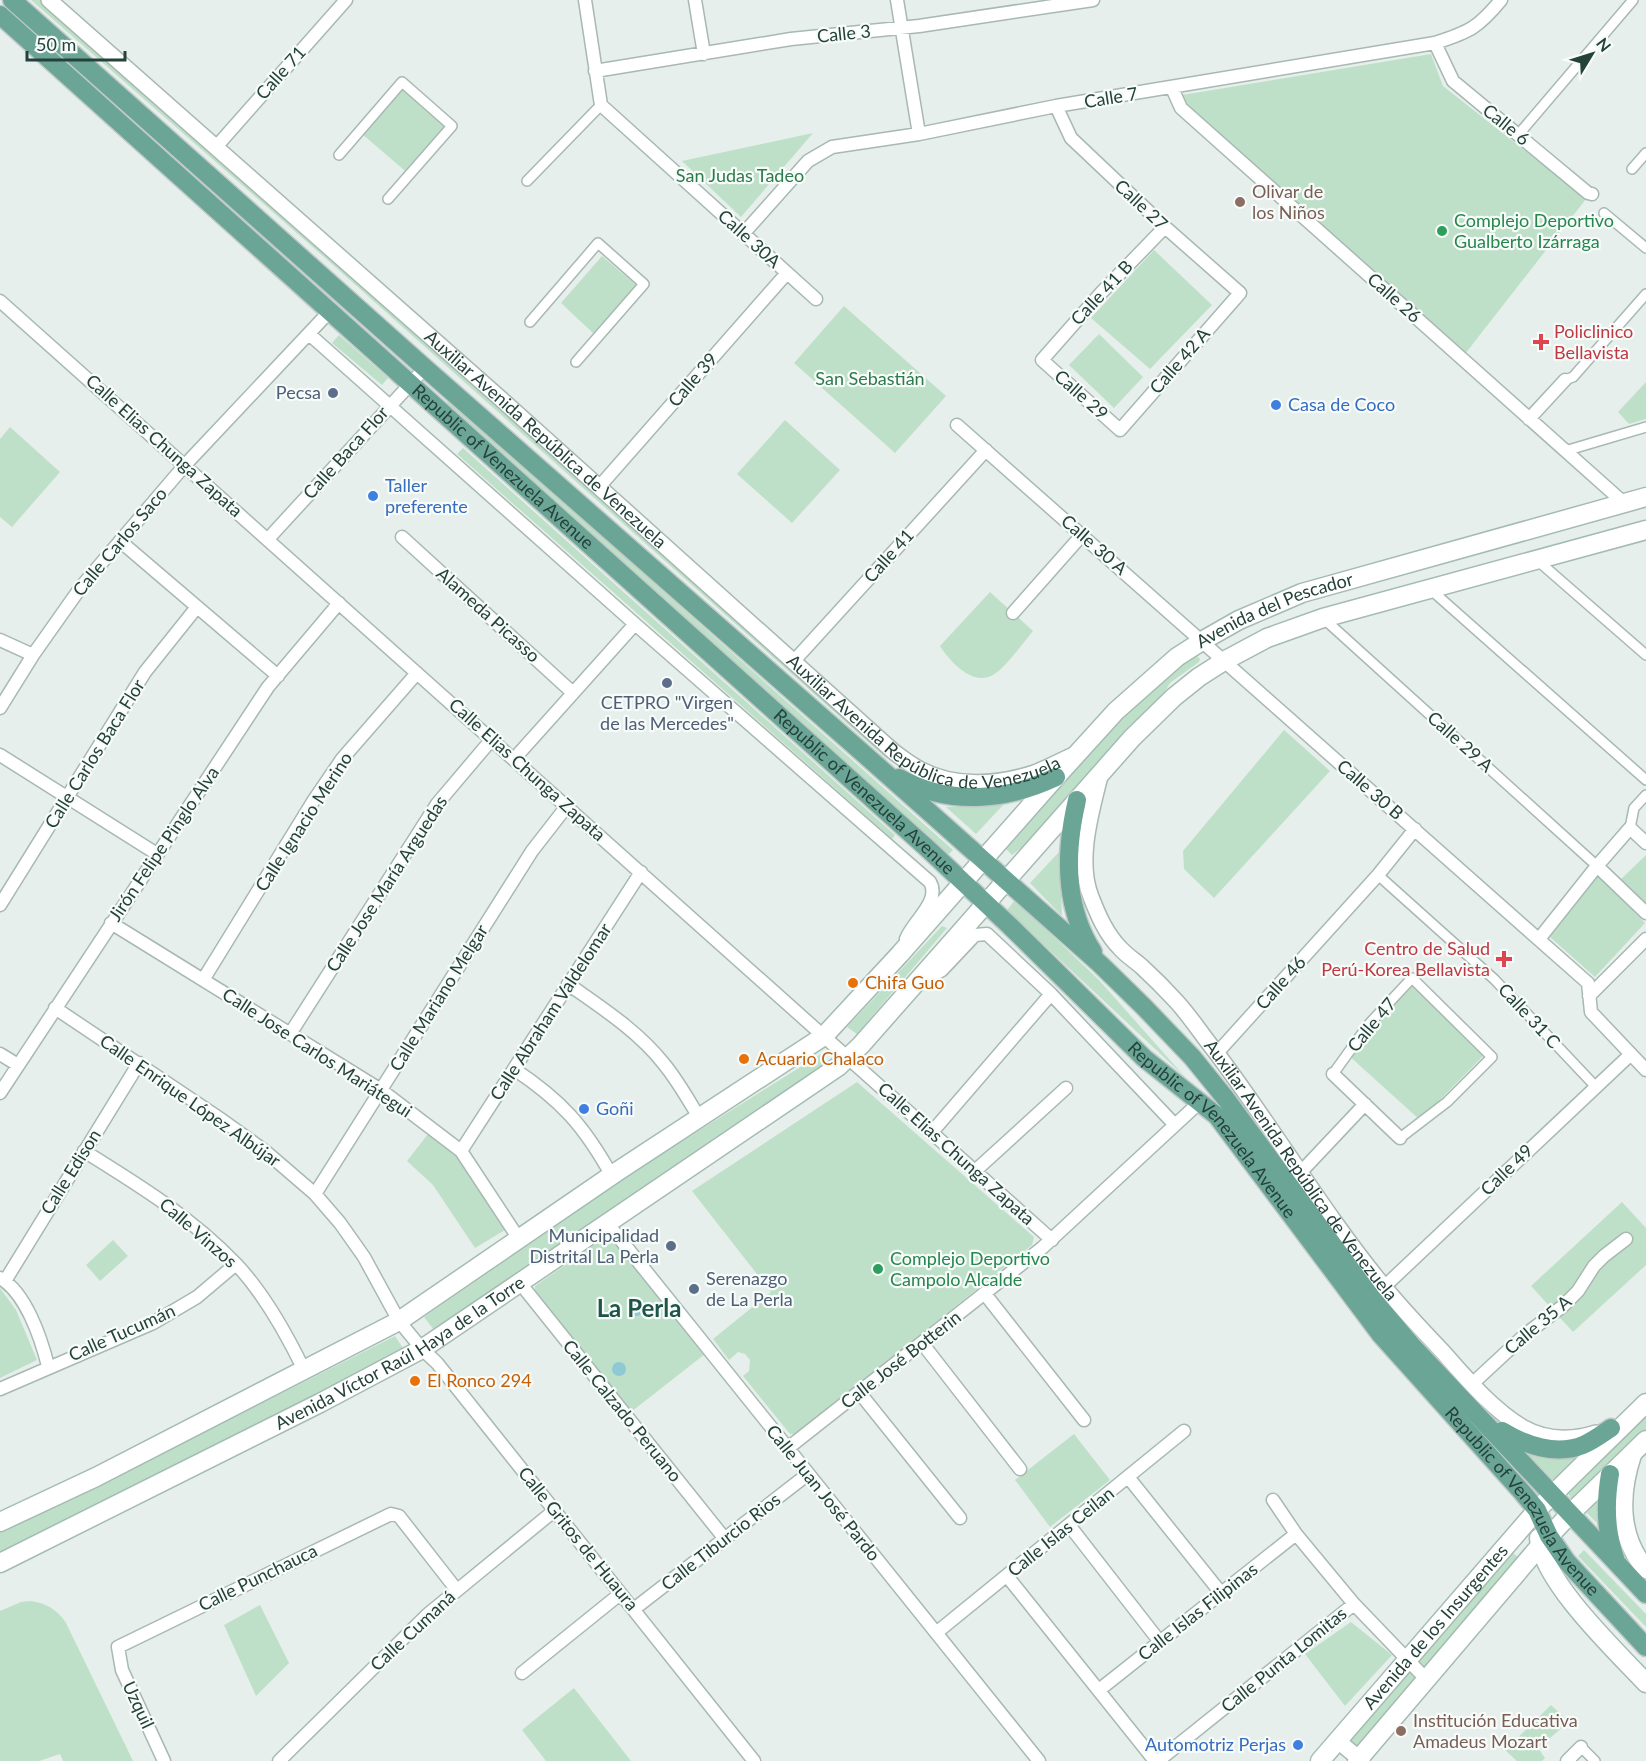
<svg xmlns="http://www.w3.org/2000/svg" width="1646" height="1761" font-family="Lato,sans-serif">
	<rect width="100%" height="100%" fill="#e6efeb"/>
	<path fill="#bfe0c8" d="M31,0h12l847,755 -3,4 -555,-495z
		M1431,54l12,32 143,113 -121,155 -269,-234 -14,-25z
		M401,86l50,42 -40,48 -50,-43z
		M813,133l-72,84 -59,-56z
		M1154,250l58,55 -62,64 -59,-51z
		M602,256l35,30 -43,48 -33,-31z
		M844,306l102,90 -51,57 -101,-90z
		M1099,334l44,43 -29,31 -45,-43z
		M339,335l49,43 -6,7 -50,-42z
		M1646,382v37l-17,5 -11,-12z
		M449,400l504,450 -5,5 -504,-447z
		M785,420l55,50 -48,53 -55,-49z
		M10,427l50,45 -48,55 -12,-10v-78z
		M463,448l432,387 -3,4 -435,-385z
		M990,592l43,39c-11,13 -24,32 -37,42 -21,16 -45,-10 -56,-27z
		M1196,655l4,4 -1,3 -29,21 -7,12 -23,22 -116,129 -12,9 -7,-7 126,-141 47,-40z
		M1284,730l46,41 -116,127 -30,-29 -1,-18z
		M1005,803l-29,31 -30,-27z
		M1059,852l3,64 -32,-33z
		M1646,855v49l-25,-25z
		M1598,876l47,47 -50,54 -45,-40z
		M1015,900l84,80 86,97 -178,-167z
		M942,926l5,2 -90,106 -10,-7z
		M1412,985l72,70 -64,65 -73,-66z
		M821,1054l6,9 -393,267 -10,-13 209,-145z
		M857,1082l177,155 -2,8 -236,189h-6l-47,-58 6,-5 1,-11 -5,-6 -7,-2 -9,8 -16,-21 58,-47 -79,-101z
		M428,1134l27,21 50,75 -30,18 -42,-63 -26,-24z
		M1622,1202l24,26v37l-73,67 -42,-46z
		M604,1238l8,1 93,115 -74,58 -96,-121v-5z
		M113,1240l15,16 -28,25 -14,-16z
		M0,1288l16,22 21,50 -37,18z
		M395,1336l8,12 -251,133 -152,73v-24l126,-58z
		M1646,1410v20l-74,70 -8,-13z
		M1074,1434l36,46 -60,47 -35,-47z
		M1526,1452l54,3 -26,26z
		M1601,1495l-4,28 -10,-10z
		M1509,1548l11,12 -163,189 -10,-10z
		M1584,1550l62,64v13l-68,-71z
		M30,1601c16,2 27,8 36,22l67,138h-70l-3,-7 -21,7h-39v-150l21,-9z
		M260,1605l29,58 -33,33 -32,-71z
		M1351,1622l41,33 -47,51 -40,-52z
		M574,1688l57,73h-85l-24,-31z
		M1551,1705l18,17 -31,26 7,10 -3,3h-25l-12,-11z"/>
	<path fill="#8ec9d4" d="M628 1308a8 8 0 1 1 16 0a8 8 0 1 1-16 0Z
		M612 1369a7 7 0 1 1 14 0a7 7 0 1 1-14 0Z"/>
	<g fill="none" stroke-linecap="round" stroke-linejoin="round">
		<defs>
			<path id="pedestrian" d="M1518,135l115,-135
				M339,155l63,-73 50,44 -64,73
				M1632,169l14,-16
				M527,181l74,-76
				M1604,213l42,35
				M530,322l68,-79 46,41 -68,78
				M1565,380l8,-3 73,-83
				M1565,451l81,-24
				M1537,560l109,95
				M1430,589l216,191
				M1323,618l274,248
				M1630,828l4,-20 12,-13
				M1378,875l116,104 103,109
				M1333,1074l36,-50 43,-46 80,79 -45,45 -47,36
				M1581,1747l14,14"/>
			<path id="minor" d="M585,0l16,105 215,194
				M695,0l9,54
				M897,0l22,134
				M1435,43l18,38 135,112 4,1
				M595,71l196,-32 128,-13 174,-26
				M1172,88l9,20 443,395
				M1056,106l15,32 94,89 75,66 -120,137 -78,-70 59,-67 64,-66
				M216,147l130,-147
				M743,234l65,-73 24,-14 87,-13 137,-28 379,-63c34,-11 43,-15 66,-43
				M0,301l1052,939
				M309,334l326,290 295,258c11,19 -17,39 -24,57
				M1529,419l36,-39
				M957,425l631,558 3,29 55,58
				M599,487l188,-214
				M402,537l171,156
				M268,539l157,-171
				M120,541l158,135
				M1013,613l69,-78
				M0,640l33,15
				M793,662l193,-212
				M0,708l33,-53 48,-68 104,-122 145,-154
				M0,755l157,99
				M514,759l121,-135
				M1597,866l49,47
				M0,905l145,-233 52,-65
				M111,923l270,167 80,61 58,88
				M1539,939l58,-73 33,-38 16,15
				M203,980l111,-180 28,-41 75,-86
				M925,980l17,-10 33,-35 12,-1 64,60 124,131
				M568,984c34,24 70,47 96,80 14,17 25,37 36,55
				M1589,996l57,-57
				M55,1008l167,112 43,31 50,43 25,29 24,34 35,64 23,28 15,14 317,398
				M290,1034l147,-230 55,-65
				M1217,1053l161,-178 37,-46
				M0,1054l18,11
				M514,1069c48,32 70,57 98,107
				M1333,1074l67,64
				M0,1093l268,-406 71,-84
				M932,1132l119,-138
				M84,1151c53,33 107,66 151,112 29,30 51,70 69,107
				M461,1151l180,-279
				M975,1171l91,-83
				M1300,1173l65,-69
				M315,1194l217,-343 35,-45
				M608,1224l431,537
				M0,1278c26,15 41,60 48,88
				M5,1281l134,-218
				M520,1283l205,256
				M1384,1287l247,-233
				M985,1294l99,126
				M922,1343l98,126
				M1472,1384l54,-50 37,-28 15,-15 16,-25 10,-10 22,-17
				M0,1389l153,-66 44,-26 39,-33
				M859,1392l101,126
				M788,1448l254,-200 159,-147
				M1128,1477l93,116
				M1273,1500l23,34 58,70 73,76
				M1069,1525l91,117
				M1007,1576l148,185
				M634,1609l174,-135
				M936,1633l248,-202
				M522,1673l98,-79
				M1099,1690l197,-156
				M164,1761l-42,-91 -4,-23 273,-133 8,2 57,73
				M279,1761l148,-146 128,-105
				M1158,1761l196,-157
				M1567,1761l14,-14"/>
			<g id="tertiary">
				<path id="s1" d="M49,0l452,399 393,353c8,6 17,13 27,18 34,18 77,15 113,3 14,-5 28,-13 42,-19"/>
				<path id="s2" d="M1101,772c-9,37 -25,88 -10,125 7,18 15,37 29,51 6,7 14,12 21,18 12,11 24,23 35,35 14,15 26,34 39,50 59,78 108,162 170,237 18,22 38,43 58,64 23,26 48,56 79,75 23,13 49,14 74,6"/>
				<path d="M1338,1741l24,20"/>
			</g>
			<g id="secondary">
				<path d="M1632,1455c-13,39 -14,82 14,114"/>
				<path id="s3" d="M0,1522l96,-45 303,-156 219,-150 206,-135 76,-82 156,-177 60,-66 61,-54 25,-16 37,-21 63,-27 344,-96"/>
				<path d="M1539,1538c3,43 77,113 107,145"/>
				<path id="s4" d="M0,1563l320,-160 102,-54 417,-283 22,-21 271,-307 42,-41 25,-20 25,-16 43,-23 56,-20 323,-88"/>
				<path id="s5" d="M1320,1761l217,-251 109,-107"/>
				<path d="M1357,1761l182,-214 32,-34 75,-73"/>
			</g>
			<g id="primary">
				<path d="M12,0l413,368 448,394 227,202 44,43 48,50 34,42 145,198 42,50 233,247"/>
				<path id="s6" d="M0,15l928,834 82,77 134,132 73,58 164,219 141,157 15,18 12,26 18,26 79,85"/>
				<path d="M899,778c51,28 106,23 157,-1"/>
				<path d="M1077,800c-12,51 -13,107 16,152"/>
				<path d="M1502,1431c23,14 54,25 81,14 10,-4 19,-11 28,-17"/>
				<path d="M1610,1474c-5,29 -5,56 5,84"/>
			</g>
		</defs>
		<use href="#pedestrian" stroke="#a8b8b2" stroke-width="12"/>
		<use href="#minor" stroke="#a8b8b2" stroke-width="15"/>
		<use href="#tertiary" stroke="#a8b8b2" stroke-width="18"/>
		<use href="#secondary" stroke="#a4bbb3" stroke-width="21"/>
		<use href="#primary" stroke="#c2cac8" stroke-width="21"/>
		<use href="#pedestrian" stroke="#fff" stroke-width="9"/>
		<use href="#minor" stroke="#fff" stroke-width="12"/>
		<use href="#tertiary" stroke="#fff" stroke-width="15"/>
		<use href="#secondary" stroke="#fff" stroke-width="18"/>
		<use href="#primary" stroke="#6aa596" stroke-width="18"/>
	</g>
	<g fill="#8d6e63" stroke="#f7fbf9" stroke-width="2">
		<circle cx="1240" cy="202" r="6"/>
		<circle cx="1401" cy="1731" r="6"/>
	</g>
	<g fill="#2e9e5b" stroke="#f7fbf9" stroke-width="2">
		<circle cx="1442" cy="231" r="6"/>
		<circle cx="878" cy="1269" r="6"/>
	</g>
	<g fill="#e0444e" stroke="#f7fbf9" stroke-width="2">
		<path d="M1538 333h6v6h6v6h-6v6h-6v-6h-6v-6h6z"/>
		<path d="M1501 950h6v6h6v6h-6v6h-6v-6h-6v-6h6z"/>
	</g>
	<g fill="#5c6f8a" stroke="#f7fbf9" stroke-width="2">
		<circle cx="333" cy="393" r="6"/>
		<circle cx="667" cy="683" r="6"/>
		<circle cx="671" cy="1246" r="6"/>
		<circle cx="694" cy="1289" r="6"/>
	</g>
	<g fill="#3f7fe0" stroke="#f7fbf9" stroke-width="2">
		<circle cx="1276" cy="405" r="6"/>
		<circle cx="373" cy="496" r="6"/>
		<circle cx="584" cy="1109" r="6"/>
		<circle cx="1298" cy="1745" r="6"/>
	</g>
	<g fill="#e8710a" stroke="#f7fbf9" stroke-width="2">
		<circle cx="853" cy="983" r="6"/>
		<circle cx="744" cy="1059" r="6"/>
		<circle cx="415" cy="1381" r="6"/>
	</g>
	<g text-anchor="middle" stroke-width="4.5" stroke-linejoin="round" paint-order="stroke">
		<g font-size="18" fill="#24423a" stroke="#f7fbf9">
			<text transform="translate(844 34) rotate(-6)" y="6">Calle 3</text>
			<text transform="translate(281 73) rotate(-48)" y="6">Calle 71</text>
			<text transform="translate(1111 98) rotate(-9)" y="6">Calle 7</text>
			<text transform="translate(1506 125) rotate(39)" y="6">Calle 6</text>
			<text transform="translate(1141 205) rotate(43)" y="6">Calle 27</text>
			<text transform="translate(749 239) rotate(42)" y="6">Calle 30A</text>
			<text transform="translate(1102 293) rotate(-47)" y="6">Calle 41 B</text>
			<text transform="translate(1394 298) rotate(42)" y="6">Calle 26</text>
			<text transform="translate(1180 361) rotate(-49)" y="6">Calle 42 A</text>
			<text transform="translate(693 380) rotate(-49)" y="6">Calle 39</text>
			<text transform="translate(1081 395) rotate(42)" y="6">Calle 29</text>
			<text dy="6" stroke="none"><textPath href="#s1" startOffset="663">Auxiliar Avenida República de Venezuela</textPath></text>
			<text transform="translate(164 446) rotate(42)" y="6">Calle Elias Chunga Zapata</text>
			<text transform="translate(346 453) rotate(-48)" y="6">Calle Baca Flor</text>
			<text dy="6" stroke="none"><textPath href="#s6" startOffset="676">Republic of Venezuela Avenue</textPath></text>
			<text transform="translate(120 542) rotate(-50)" y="6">Calle Carlos Saco</text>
			<text transform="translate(1094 545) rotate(41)" y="6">Calle 30 A</text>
			<text transform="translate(889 556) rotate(-48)" y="6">Calle 41</text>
			<text dy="6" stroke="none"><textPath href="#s3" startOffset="1586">Avenida del Pescador</textPath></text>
			<text transform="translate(488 615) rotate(42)" y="6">Alameda Picasso</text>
			<text dy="6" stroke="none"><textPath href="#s1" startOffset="1149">Auxiliar Avenida República de Venezuela</textPath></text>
			<text transform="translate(1460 742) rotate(42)" y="6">Calle 29 A</text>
			<text transform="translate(95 754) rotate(-58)" y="6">Calle Carlos Baca Flor</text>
			<text transform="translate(527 770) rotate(42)" y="6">Calle Elias Chunga Zapata</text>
			<text transform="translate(1370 790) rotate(41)" y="6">Calle 30 B</text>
			<text dy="6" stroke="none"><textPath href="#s6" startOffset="1162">Republic of Venezuela Avenue</textPath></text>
			<text transform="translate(304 822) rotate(-57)" y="6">Calle Ignacio Merino</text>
			<text transform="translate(164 844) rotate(-56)" y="6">Jirón Felipe Pinglo Alva</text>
			<text transform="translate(387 884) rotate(-57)" y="6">Calle Jose María Arguedas</text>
			<text transform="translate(1281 983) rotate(-48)" y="6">Calle 46</text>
			<text transform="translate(439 998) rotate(-58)" y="6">Calle Mariano Melgar</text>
			<text transform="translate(551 1012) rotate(-57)" y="6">Calle Abraham Valdelomar</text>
			<text transform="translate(1529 1016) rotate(47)" y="6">Calle 31 C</text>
			<text transform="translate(1372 1025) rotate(-50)" y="6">Calle 47</text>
			<text transform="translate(317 1053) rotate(33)" y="6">Calle Jose Carlos Mariátegui</text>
			<text transform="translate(190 1101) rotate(35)" y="6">Calle Enrique López Albújar</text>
			<text dy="6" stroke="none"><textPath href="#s6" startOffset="1648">Republic of Venezuela Avenue</textPath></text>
			<text transform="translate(956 1154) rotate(42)" y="6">Calle Elias Chunga Zapata</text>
			<text dy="6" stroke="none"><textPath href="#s2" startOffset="474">Auxiliar Avenida República de Venezuela</textPath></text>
			<text transform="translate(1507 1170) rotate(-44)" y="6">Calle 49</text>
			<text transform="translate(71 1172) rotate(-58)" y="6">Calle Edison</text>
			<text transform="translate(198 1233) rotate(41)" y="6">Calle Vinzos</text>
			<text transform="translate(1538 1325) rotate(-40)" y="6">Calle 35 A</text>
			<text transform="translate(122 1333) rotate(-24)" y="6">Calle Tucumán</text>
			<text dy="6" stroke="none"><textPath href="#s4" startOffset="452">Avenida Víctor Raúl Haya de la Torre</textPath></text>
			<text transform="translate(901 1360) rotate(-38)" y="6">Calle José Botterin</text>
			<text transform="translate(622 1411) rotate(51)" y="6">Calle Calzado Peruano</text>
			<text transform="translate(823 1493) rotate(51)" y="6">Calle Juan José Pardo</text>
			<text dy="6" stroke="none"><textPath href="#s6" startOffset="2134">Republic of Venezuela Avenue</textPath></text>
			<text transform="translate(1061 1532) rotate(-39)" y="6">Calle Islas Ceilan</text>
			<text transform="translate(578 1539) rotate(51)" y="6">Calle Gritos de Huaura</text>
			<text transform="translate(721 1542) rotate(-38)" y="6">Calle Tiburcio Rios</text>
			<text transform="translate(258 1578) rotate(-26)" y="6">Calle Punchauca</text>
			<text transform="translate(1198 1612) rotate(-38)" y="6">Calle Islas Filipinas</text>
			<text dy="6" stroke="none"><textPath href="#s5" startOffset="177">Avenida de los Insurgentes</textPath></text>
			<text transform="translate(413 1631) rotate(-43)" y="6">Calle Cumaná</text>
			<text transform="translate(1284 1660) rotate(-39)" y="6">Calle Punta Lomitas</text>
			<text transform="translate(138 1705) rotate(65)" y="6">Uzquil</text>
		</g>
		<g font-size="18" fill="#2d7a4b" stroke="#f7fbf9">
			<text x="740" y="182">San Judas Tadeo</text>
			<text x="870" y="385">San Sebastián</text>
		</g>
		<g font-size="18" fill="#785e54" stroke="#f7fbf9" text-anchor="start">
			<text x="1252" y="198">Olivar de<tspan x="1252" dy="21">los Niños</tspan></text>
			<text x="1413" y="1727">Institución Educativa<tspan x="1413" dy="21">Amadeus Mozart</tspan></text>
		</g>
		<g font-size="18" fill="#27864d" stroke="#f7fbf9" text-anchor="start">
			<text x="1454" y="227">Complejo Deportivo<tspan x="1454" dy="21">Gualberto Izárraga</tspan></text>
			<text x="890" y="1265">Complejo Deportivo<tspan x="890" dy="21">Campolo Alcalde</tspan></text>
		</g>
		<g font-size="18" fill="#be3a42" stroke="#f7fbf9" text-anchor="start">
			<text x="1554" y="338">Policlinico<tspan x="1554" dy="21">Bellavista</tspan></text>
			<text x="1490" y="955" text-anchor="end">Centro de Salud<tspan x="1490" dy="21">Perú-Korea Bellavista</tspan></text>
		</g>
		<g font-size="18" fill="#4e5e75" stroke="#f7fbf9" text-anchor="end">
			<text x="321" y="399">Pecsa</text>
			<text x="667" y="709" text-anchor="middle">CETPRO "Virgen<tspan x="667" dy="21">de las Mercedes"</tspan></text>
			<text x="659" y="1242">Municipalidad<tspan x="659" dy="21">Distrital La Perla</tspan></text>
			<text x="706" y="1285" text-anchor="start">Serenazgo<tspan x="706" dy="21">de La Perla</tspan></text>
		</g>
		<g font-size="18" fill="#366cbe" stroke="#f7fbf9" text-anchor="start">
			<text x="1288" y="411">Casa de Coco</text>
			<text x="385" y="492">Taller<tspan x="385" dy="21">preferente</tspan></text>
			<text x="596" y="1115">Goñi</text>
			<text x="1286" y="1751" text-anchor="end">Automotriz Perjas</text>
		</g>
		<g font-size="18" fill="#c56008" stroke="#f7fbf9" text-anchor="start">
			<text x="865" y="989">Chifa Guo</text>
			<text x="756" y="1065">Acuario Chalaco</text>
			<text x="427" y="1387">El Ronco 294</text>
		</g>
		<g font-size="24" font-weight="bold" fill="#1f5548" stroke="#f7fbf9">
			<text x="639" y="1317">La Perla</text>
		</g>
	</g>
	<g transform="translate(1592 54) rotate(52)" stroke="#f7fbf9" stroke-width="4.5" paint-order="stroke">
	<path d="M0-4.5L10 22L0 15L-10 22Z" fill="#24423a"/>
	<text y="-9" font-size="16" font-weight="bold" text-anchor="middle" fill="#24423a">N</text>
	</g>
	<path d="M27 51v9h98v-9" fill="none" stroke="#24423a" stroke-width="3"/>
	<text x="36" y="51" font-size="18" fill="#24423a" stroke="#f7fbf9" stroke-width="4.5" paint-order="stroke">50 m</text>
</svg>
